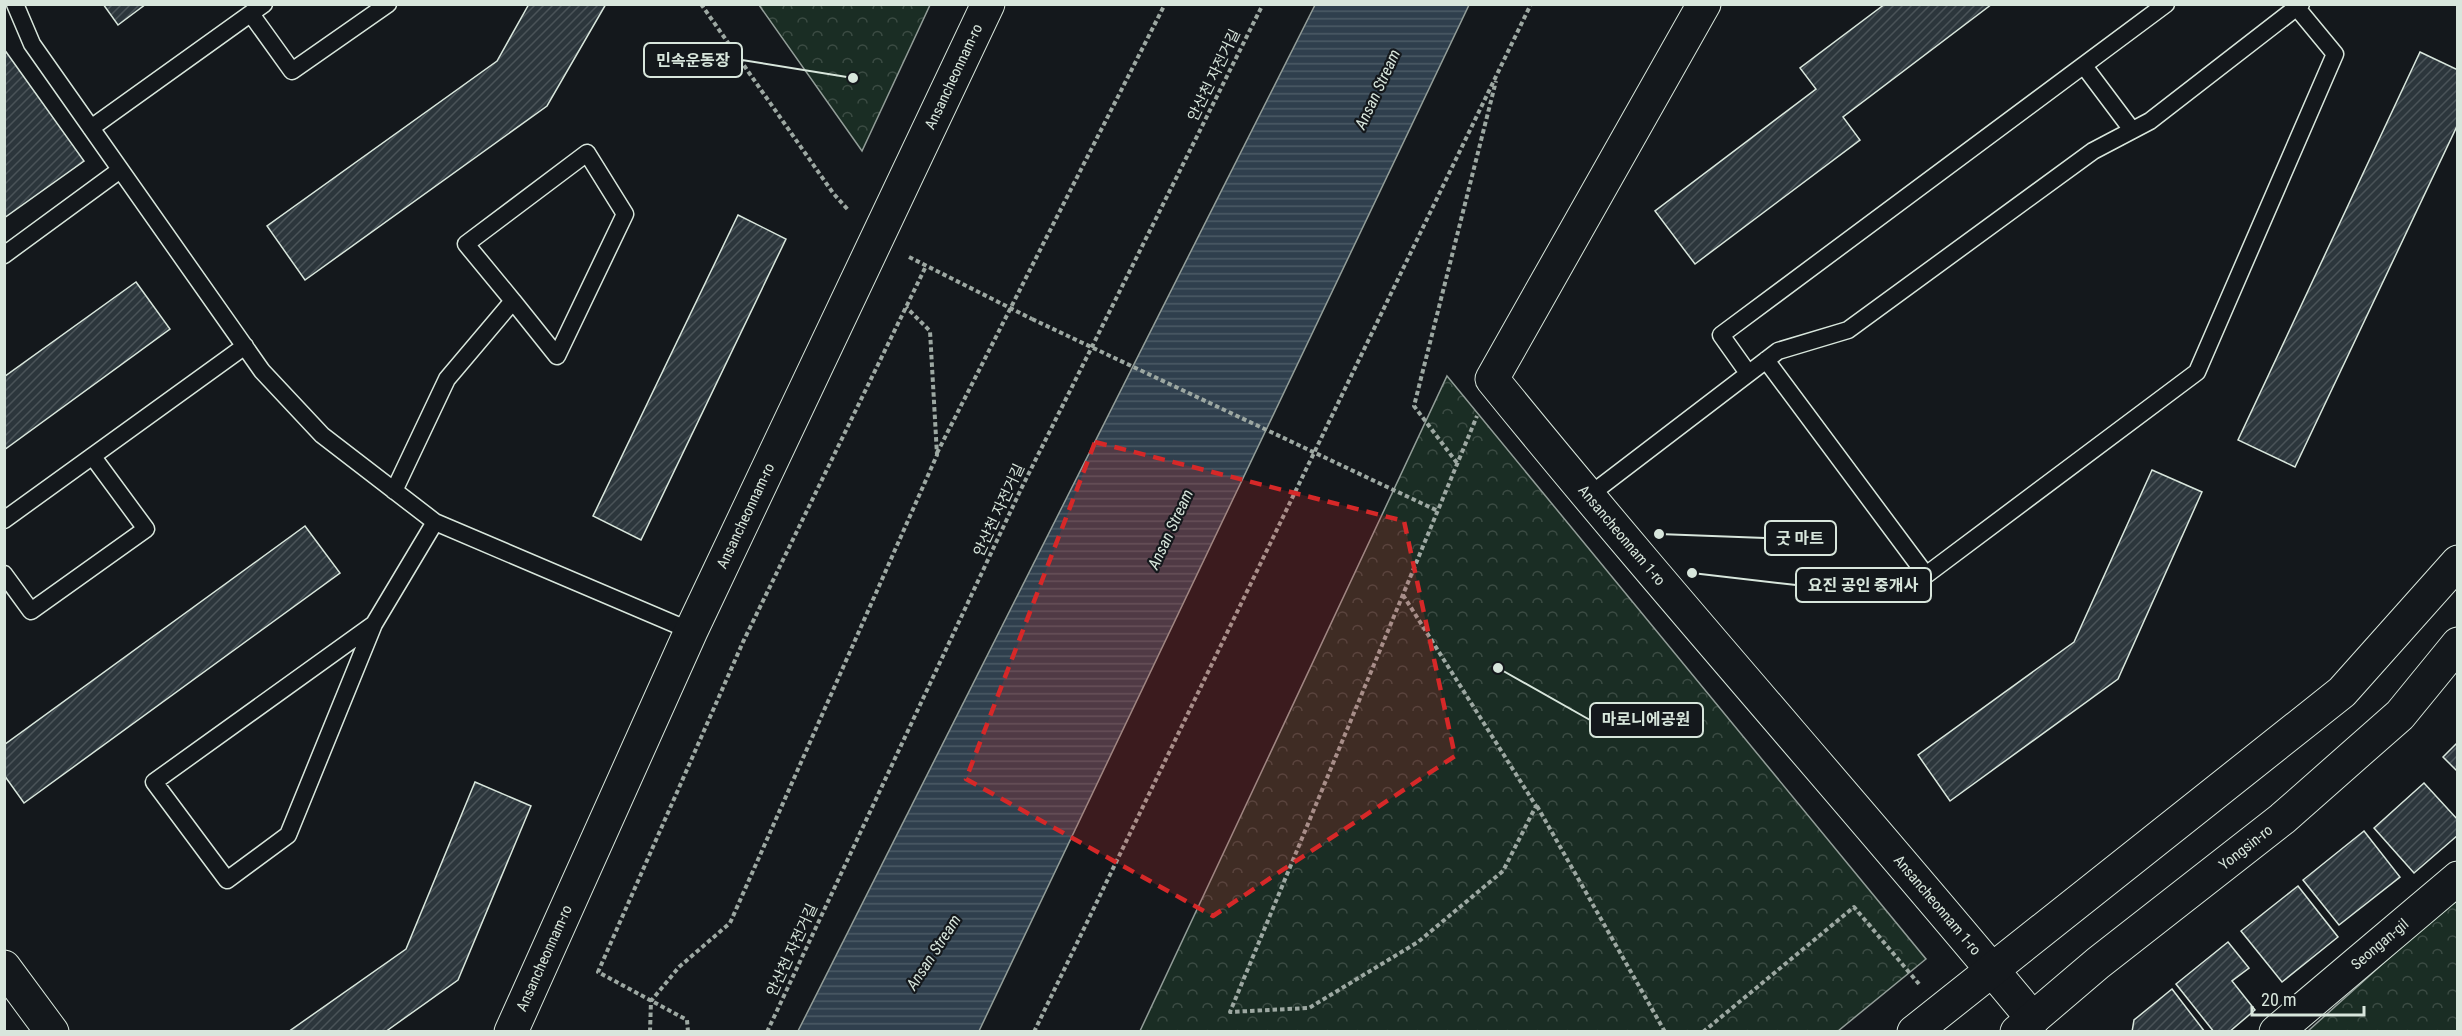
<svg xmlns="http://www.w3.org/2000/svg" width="2462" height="1036" font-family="'Roboto Condensed','Noto Sans KR',sans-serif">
	<defs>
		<pattern id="park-crowns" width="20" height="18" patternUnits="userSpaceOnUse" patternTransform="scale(1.5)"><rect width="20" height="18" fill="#1a2d24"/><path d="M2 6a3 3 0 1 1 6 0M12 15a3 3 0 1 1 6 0" fill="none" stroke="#3b4b43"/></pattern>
		<pattern id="water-rules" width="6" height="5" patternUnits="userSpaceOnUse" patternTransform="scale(1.5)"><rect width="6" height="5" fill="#2f3f4d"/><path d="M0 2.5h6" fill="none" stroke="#4c5b66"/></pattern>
		<pattern id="building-hatch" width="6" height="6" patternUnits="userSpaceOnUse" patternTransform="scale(1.5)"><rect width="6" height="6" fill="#2c363c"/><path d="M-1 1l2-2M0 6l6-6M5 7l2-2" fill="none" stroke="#4a5358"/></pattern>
	</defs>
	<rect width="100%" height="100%" fill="#14181c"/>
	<path fill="url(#park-crowns)" stroke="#939e99" stroke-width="1.5" d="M759,5h171l-68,146z
		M1447,376l479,583 -88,72h-698z
		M2457,897v134h-149z"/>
	<path fill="url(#water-rules)" stroke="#939e99" stroke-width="1.5" d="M1315,5h154l-490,1026h-181z"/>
	<path fill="url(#building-hatch)" stroke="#d8e6dc" stroke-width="1.5" d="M103,4h43l-28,21z
		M529,4h77l-59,102 -242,174 -38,-54 230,-165z
		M1885,4h107l-149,113 17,23 -165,124 -40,-53 161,-122 -16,-21z
		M4,49l80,112 -80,57z
		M2420,52l38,18v54l-163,343 -57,-27z
		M738,215l48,24 -145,301 -48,-24z
		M136,282l34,47 -166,121v-73z
		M2152,470l50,22 -84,187 -168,122 -32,-46 156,-113z
		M305,526l35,47 -316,230 -20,-28v-30z
		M2458,742v30l-15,-15z
		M475,782l56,24 -73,174 -73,52h-97l118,-83z
		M2424,783l34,37v15l-44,38 -40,-45z
		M2364,831l36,46 -61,48 -36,-45z
		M2298,886l40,51 -56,45 -41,-51z
		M2228,942l21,26 -17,13 23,29 -26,22h-15l-38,-48z
		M2172,989l33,43h-73l2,-12z"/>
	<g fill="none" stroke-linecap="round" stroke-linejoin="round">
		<defs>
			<path id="lane" d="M15,4l17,40 230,327 60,64 113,87 256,109
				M251,14l41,57 96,-67
				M2084,66l48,64
				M91,128l173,-124
				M4,255l116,-85
				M1766,360l160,215 271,-203 138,-318 -38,-46
				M1748,373l-27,-38 445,-331
				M394,491l53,-112 66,-78 -47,-57 121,-91 38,61 -68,142 -44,-55
				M1587,497l191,-146 70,-21 245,-179 57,-30 151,-117
				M4,520l241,-174
				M4,574l27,37 115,-82 -53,-72
				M374,624l-86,211 -61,45 -73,-98 220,-158 61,-102"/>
			<g id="street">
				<path id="s1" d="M2276,1032l182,-154"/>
			</g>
			<g id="secondary">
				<path id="s2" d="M1704,4l-212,375c176,217 363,425 541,640"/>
				<path d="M4,967l48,65"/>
				<path id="s3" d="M511,1032l180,-401 297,-627"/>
				<path d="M1914,1032l428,-340 116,-130"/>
				<path id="s4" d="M2017,1032l81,-69 184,-144 118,-104 58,-71"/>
			</g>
		</defs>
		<use href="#lane" stroke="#d8e6dc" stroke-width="19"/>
		<use href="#street" stroke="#d8e6dc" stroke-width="35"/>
		<use href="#secondary" stroke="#d8e6dc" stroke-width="35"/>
		<path stroke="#9da8a2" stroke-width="4" stroke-dasharray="4.5 3" stroke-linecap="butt" d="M701,4l132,189 16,18
			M909,257l123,62
			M937,453l228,-449
			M1457,463l-43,-57 82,-325
			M1403,595l133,211 -33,65 -85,71 -109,66 -79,4 247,-596
			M1537,806l128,226
			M650,1032l1,-31 28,-34 51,-44 207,-468 -7,-124 -24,-24
			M688,1032l-1,-12 -89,-48 145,-330 183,-376
			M767,1032l255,-545 241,-483
			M1034,1032l497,-1028
			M1703,1032l151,-125 65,77"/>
		<use href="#lane" stroke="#14181c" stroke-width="16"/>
		<use href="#street" stroke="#14181c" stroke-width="33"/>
		<use href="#secondary" stroke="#14181c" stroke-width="33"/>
		<path stroke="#9da8a2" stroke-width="4" stroke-dasharray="4.5 3" stroke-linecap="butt" d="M1032,319l406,192"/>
	</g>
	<path fill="#d62828" fill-opacity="0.2" stroke="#d62828" stroke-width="4.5" stroke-dasharray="12 8" stroke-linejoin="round" d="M1095,442l309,79 51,235 -242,160 -247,-137z"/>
	<g text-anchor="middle" stroke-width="4.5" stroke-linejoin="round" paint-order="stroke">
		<g font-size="15" fill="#d8e6dc" stroke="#14181c">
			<text transform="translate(1214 75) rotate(-64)" y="5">안산천 자전거길</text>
			<text dy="5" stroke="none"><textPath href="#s3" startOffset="1053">Ansancheonnam-ro</textPath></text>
			<text transform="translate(999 510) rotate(-65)" y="5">안산천 자전거길</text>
			<text dy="5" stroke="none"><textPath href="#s3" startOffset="567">Ansancheonnam-ro</textPath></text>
			<text dy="5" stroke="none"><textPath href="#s2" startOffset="634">Ansancheonnam 1-ro</textPath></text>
			<text dy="5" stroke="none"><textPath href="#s4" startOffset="294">Yongsin-ro</textPath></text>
			<text dy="5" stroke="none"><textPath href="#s2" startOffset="1120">Ansancheonnam 1-ro</textPath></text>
			<text dy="5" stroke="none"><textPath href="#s1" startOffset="136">Seongan-gil</textPath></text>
			<text transform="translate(792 950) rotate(-65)" y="5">안산천 자전거길</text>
			<text dy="5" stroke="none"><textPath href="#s3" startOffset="81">Ansancheonnam-ro</textPath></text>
		</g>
		<g font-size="16" font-style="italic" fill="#d8e6dc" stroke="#14181c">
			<text transform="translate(1377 89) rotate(-65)" y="6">Ansan Stream</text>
			<text transform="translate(1170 529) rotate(-65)" y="6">Ansan Stream</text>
			<text transform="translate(933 952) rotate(-57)" y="6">Ansan Stream</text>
		</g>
	</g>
	<path fill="none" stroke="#d8e6dc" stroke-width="2" d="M853 78L742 60M1659 534L1765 538M1692 573L1796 585M1498 668L1590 720"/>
	<g fill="#d8e6dc" stroke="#14181c" stroke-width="2">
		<circle cx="853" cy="78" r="6"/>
		<circle cx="1659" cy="534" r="6"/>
		<circle cx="1692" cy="573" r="6"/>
		<circle cx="1498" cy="668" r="6"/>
	</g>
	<g fill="#14181c" stroke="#d8e6dc" stroke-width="2">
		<rect x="644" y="43" width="98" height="34" rx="6"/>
		<rect x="1765" y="521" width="71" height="34" rx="6"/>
		<rect x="1796" y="568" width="135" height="34" rx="6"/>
		<rect x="1590" y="703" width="113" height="34" rx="6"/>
	</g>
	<g font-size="16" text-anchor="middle" font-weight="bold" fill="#d8e6dc">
		<text x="693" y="66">민속운동장</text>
		<text x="1800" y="544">굿 마트</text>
		<text x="1863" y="591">요진 공인 중개사</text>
		<text x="1646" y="725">마로니에공원</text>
	</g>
	<rect width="2462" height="1036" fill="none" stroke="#d8e6dc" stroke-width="12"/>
	<path d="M2252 1006v9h112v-9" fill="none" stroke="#d8e6dc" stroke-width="3"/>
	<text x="2261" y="1006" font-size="18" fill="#d8e6dc" stroke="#14181c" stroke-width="4.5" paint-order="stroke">20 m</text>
</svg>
